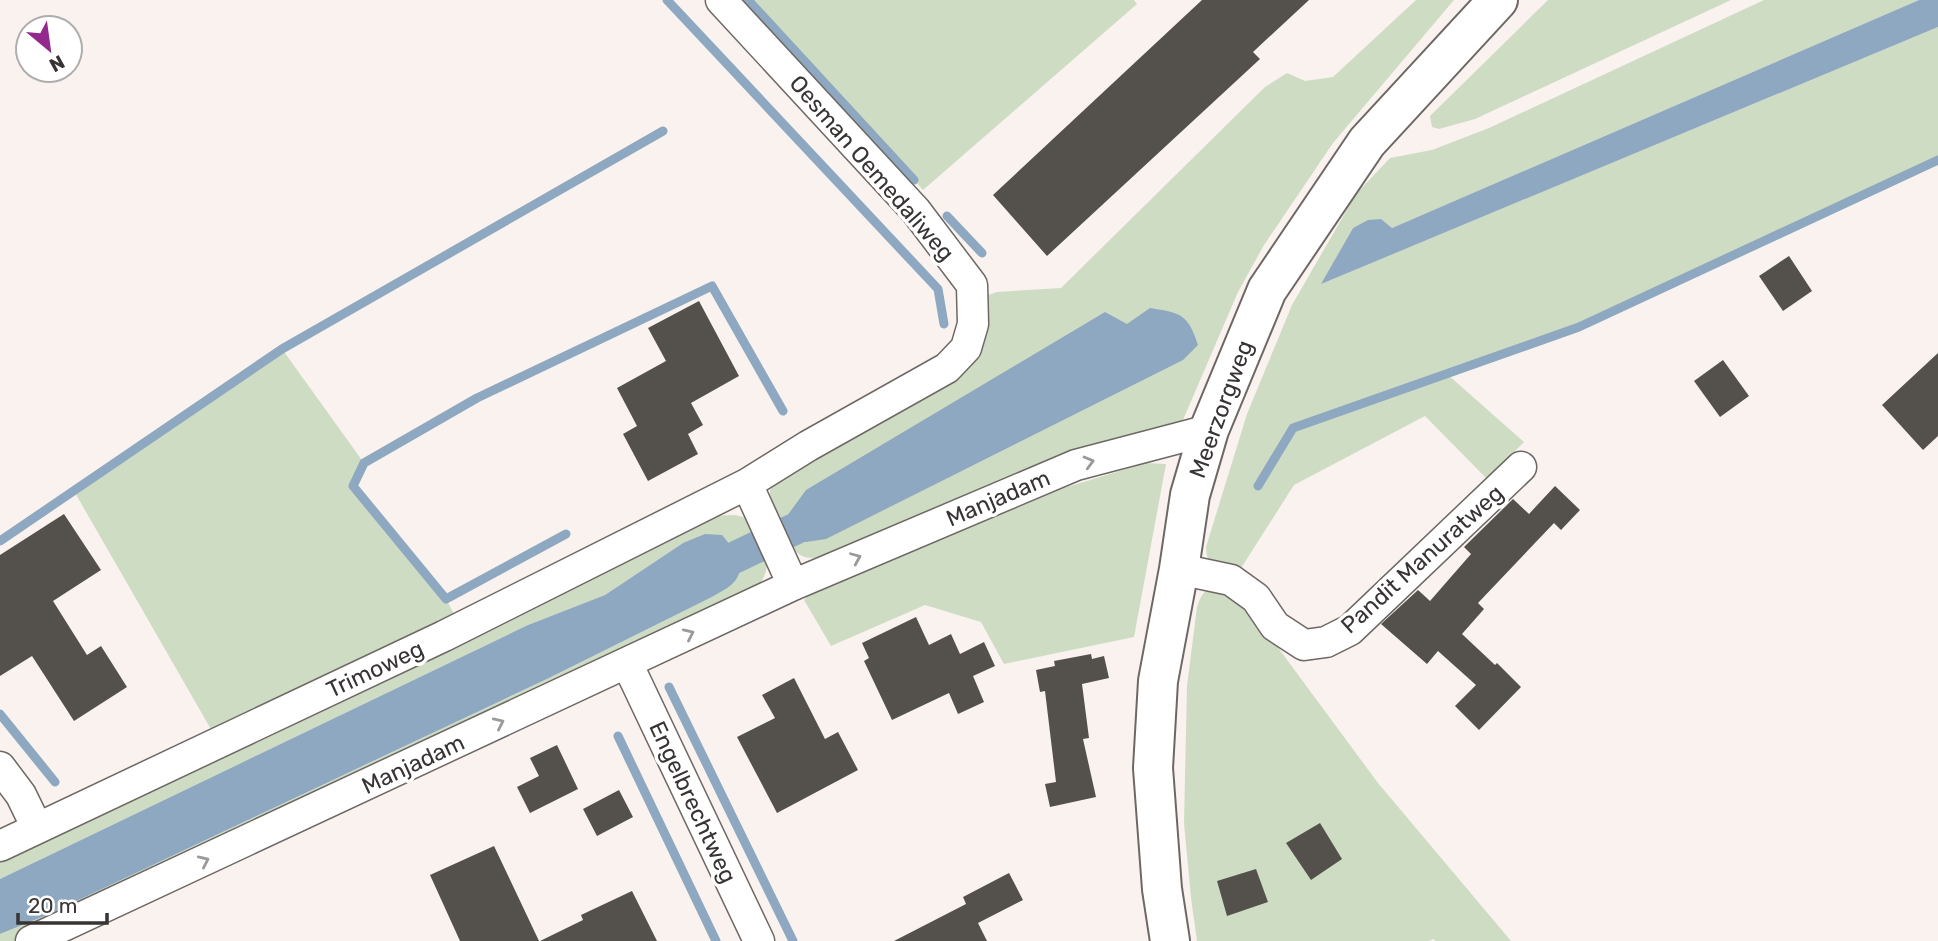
<svg xmlns="http://www.w3.org/2000/svg" width="1938" height="941" font-family="Rubik,sans-serif">
	<rect width="100%" height="100%" fill="#f9f2ee"/>
	<path fill="#cfdcc4" d="M748,0h386l3,4 -214,186z
		M1416,0h38l-121,143 -69,102 -26,47 -55,128 -9,8 -344,127c-8,2 -19,5 -28,1 -15,-7 -32,-48 -32,-64 0,-6 2,-11 4,-16l151,-85 63,-96 9,-3 64,-4 204,-201 22,-14 18,8 28,-4z
		M1548,0h183l-256,119 -36,10 -7,-2 -2,-11z
		M1764,0h155l-527,228 -12,-9 -27,9 -31,55 616,-256v133l-359,167 -132,47 77,68 -37,37 -62,-63 -131,69 -58,91c-19,-7 -29,-6 -30,-29l41,-133 45,-109 64,-111 34,-36 42,-8 57,-22z
		M282,349l82,114 -11,23 93,113 8,15 -242,117 -138,-240z
		M1146,463l20,1 -32,173 -130,27 -23,-42 -56,-17 -94,41 -27,-46 16,-16 224,-90z
		M735,515l16,4c7,17 24,42 11,61 -2,4 -9,9 -13,12l-732,349h-17v-7l47,-19 502,-237 163,-81 18,-11 -47,-43 -78,52 -77,30 -528,254v-21l709,-342z
		M1216,585l29,18 133,180 133,158h-76l-1,-2 -5,2h-232l-6,-43 -7,-75 3,-137 10,-79c4,-12 7,-17 19,-22z"/>
	<path fill="#8da8c0" d="M1919,0h19v27l-617,257 32,-56 15,-8 13,-1 11,9z
		M1150,308c31,5 38,6 48,37l-15,15 -357,179 -20,3 -12,-3 -10,-19 22,-30 299,-178 22,12z
		M705,534l17,1c8,9 22,28 16,41 -4,10 -18,16 -26,21l-163,81 -502,237 -47,19v-55l528,-254 77,-30 78,-52z"/>
	<g fill="none" stroke-linecap="round" stroke-linejoin="round">
		<path stroke="#8da8c0" stroke-width="9" d="M667,0l271,289 6,35
			M748,0l166,180
			M947,216l35,37
			M1258,486l35,-58 286,-101 359,-167
			M566,534l-120,65 -93,-113 11,-23 113,-65 235,-112 71,125
			M0,541l282,-192 381,-218
			M669,687l124,254
			M0,714l55,68
			M618,736l98,205"/>
		<path stroke="#8da8c0" stroke-width="32" d="M698,575l130,-62"/>
	</g>
	<path fill="#54514c" d="M1202,0h107l-56,52 7,7 -213,197 -54,-61z
		M1789,256l23,35 -29,20 -24,-35z
		M699,301l40,75 -48,27 12,22 -15,9 10,20 -50,27 -25,-47 14,-8 -20,-38 49,-27 -18,-33z
		M1938,353v83l-15,14 -41,-45z
		M1723,360l26,36 -29,21 -26,-36z
		M1555,486l25,24 -19,20 -7,-7 -76,80 6,6 -22,25 33,31 2,-2 24,24 -42,43 -24,-24 21,-21 -38,-34 -11,13 -46,-40 37,-34 12,11 41,-47 -7,-7 49,-48 16,15z
		M64,514l37,56 -48,31 34,54 14,-9 26,41 -53,34 -42,-65 -32,20v-121z
		M916,617l13,28 22,-11 9,20 24,-12 11,24 -22,10 11,26 -26,12 -9,-21 -57,27 -28,-59 5,-3 -7,-15z
		M1091,654l1,5 12,-3 5,22 -27,6 7,54 -6,1 13,58 -46,10 -5,-23 11,-2 -11,-91 -5,1 -4,-22 19,-4 -1,-5z
		M794,678l31,61 13,-7 20,38 -81,43 -40,-76 38,-19 -13,-23z
		M557,745l21,44 -48,24 -13,-26 22,-11 -9,-18z
		M619,790l14,27 -36,19 -14,-27z
		M1320,823l22,36 -31,21 -25,-37z
		M494,846l45,95h-79l-30,-66z
		M1256,869l12,33 -41,14 -10,-35z
		M1009,873l14,27 -45,23 9,18h-93l72,-37 -3,-7z
		M632,891l25,50h-117l43,-21 -2,-5z"/>
	<g fill="none" stroke-linecap="round" stroke-linejoin="round">
		<defs>
			<path id="minor" d="M747,484l46,101
				M1179,569l52,11 25,18 19,28 29,19 22,-3 24,-12 171,-163
				M627,663l132,278
				M0,767l21,28 16,33
				M0,846l444,-210 303,-152 61,-38 139,-78 19,-20 7,-24 -1,-39 -56,-74 -195,-211
				M31,941l762,-356 283,-120 133,-35"/>
			<path id="primary" d="M1170,941l-8,-52 -9,-121 5,-87 21,-112 11,-74 19,-65 58,-140 100,-148 131,-142"/>
		</defs>
		<use href="#minor" stroke="#6e6865" stroke-width="33"/>
		<use href="#primary" stroke="#6e6865" stroke-width="42"/>
		<use href="#minor" stroke="#fff" stroke-width="30"/>
		<use href="#primary" stroke="#fff" stroke-width="38"/>
	</g>
	<defs><path id="oneway-chevron" d="M-2-3.5L2.5 0L-2 3.5" fill="none" stroke-width="1.6" stroke-linecap="round" stroke-linejoin="round" transform="scale(1.75)"/></defs>
	<g stroke="#9b9a99">
		<use href="#oneway-chevron" transform="translate(1089 462) rotate(-15)"/>
		<use href="#oneway-chevron" transform="translate(856 558) rotate(-23)"/>
		<use href="#oneway-chevron" transform="translate(689 634) rotate(-25)"/>
		<use href="#oneway-chevron" transform="translate(499 723) rotate(-25)"/>
		<use href="#oneway-chevron" transform="translate(204 861) rotate(-25)"/>
	</g>
	<g text-anchor="middle" stroke-width="7" stroke-linejoin="round" paint-order="stroke">
		<g font-size="23" fill="#373433" stroke="#fff">
			<text transform="translate(872 168) rotate(49)" y="8">Oesman Oemedaliweg</text>
			<text transform="translate(1221 409) rotate(-70)" y="8">Meerzorgweg</text>
			<text transform="translate(998 498) rotate(-23)" y="8">Manjadam</text>
			<text transform="translate(1422 559) rotate(-42)" y="8">Pandit Manuratweg</text>
			<text transform="translate(375 669) rotate(-25)" y="8">Trimoweg</text>
			<text transform="translate(413 764) rotate(-25)" y="8">Manjadam</text>
			<text transform="translate(693 802) rotate(65)" y="8">Engelbrechtweg</text>
		</g>
	</g>
	<g transform="translate(49 49) rotate(151)"><circle r="33" fill="#ffffff" stroke="#afaead" stroke-width="2"/>
	<path d="M0-5L12 26L0 18L-12 26Z" fill="#93298c"/>
	<text y="-10" font-size="19" font-weight="bold" text-anchor="middle" fill="#373433">N</text>
	</g>
	<path d="M18 913v10h89v-10" fill="none" stroke="#373433" stroke-width="3.5"/>
	<text x="28" y="913" font-size="21" fill="#373433" stroke="#ffffff" stroke-width="5" paint-order="stroke">20 m</text>
</svg>
